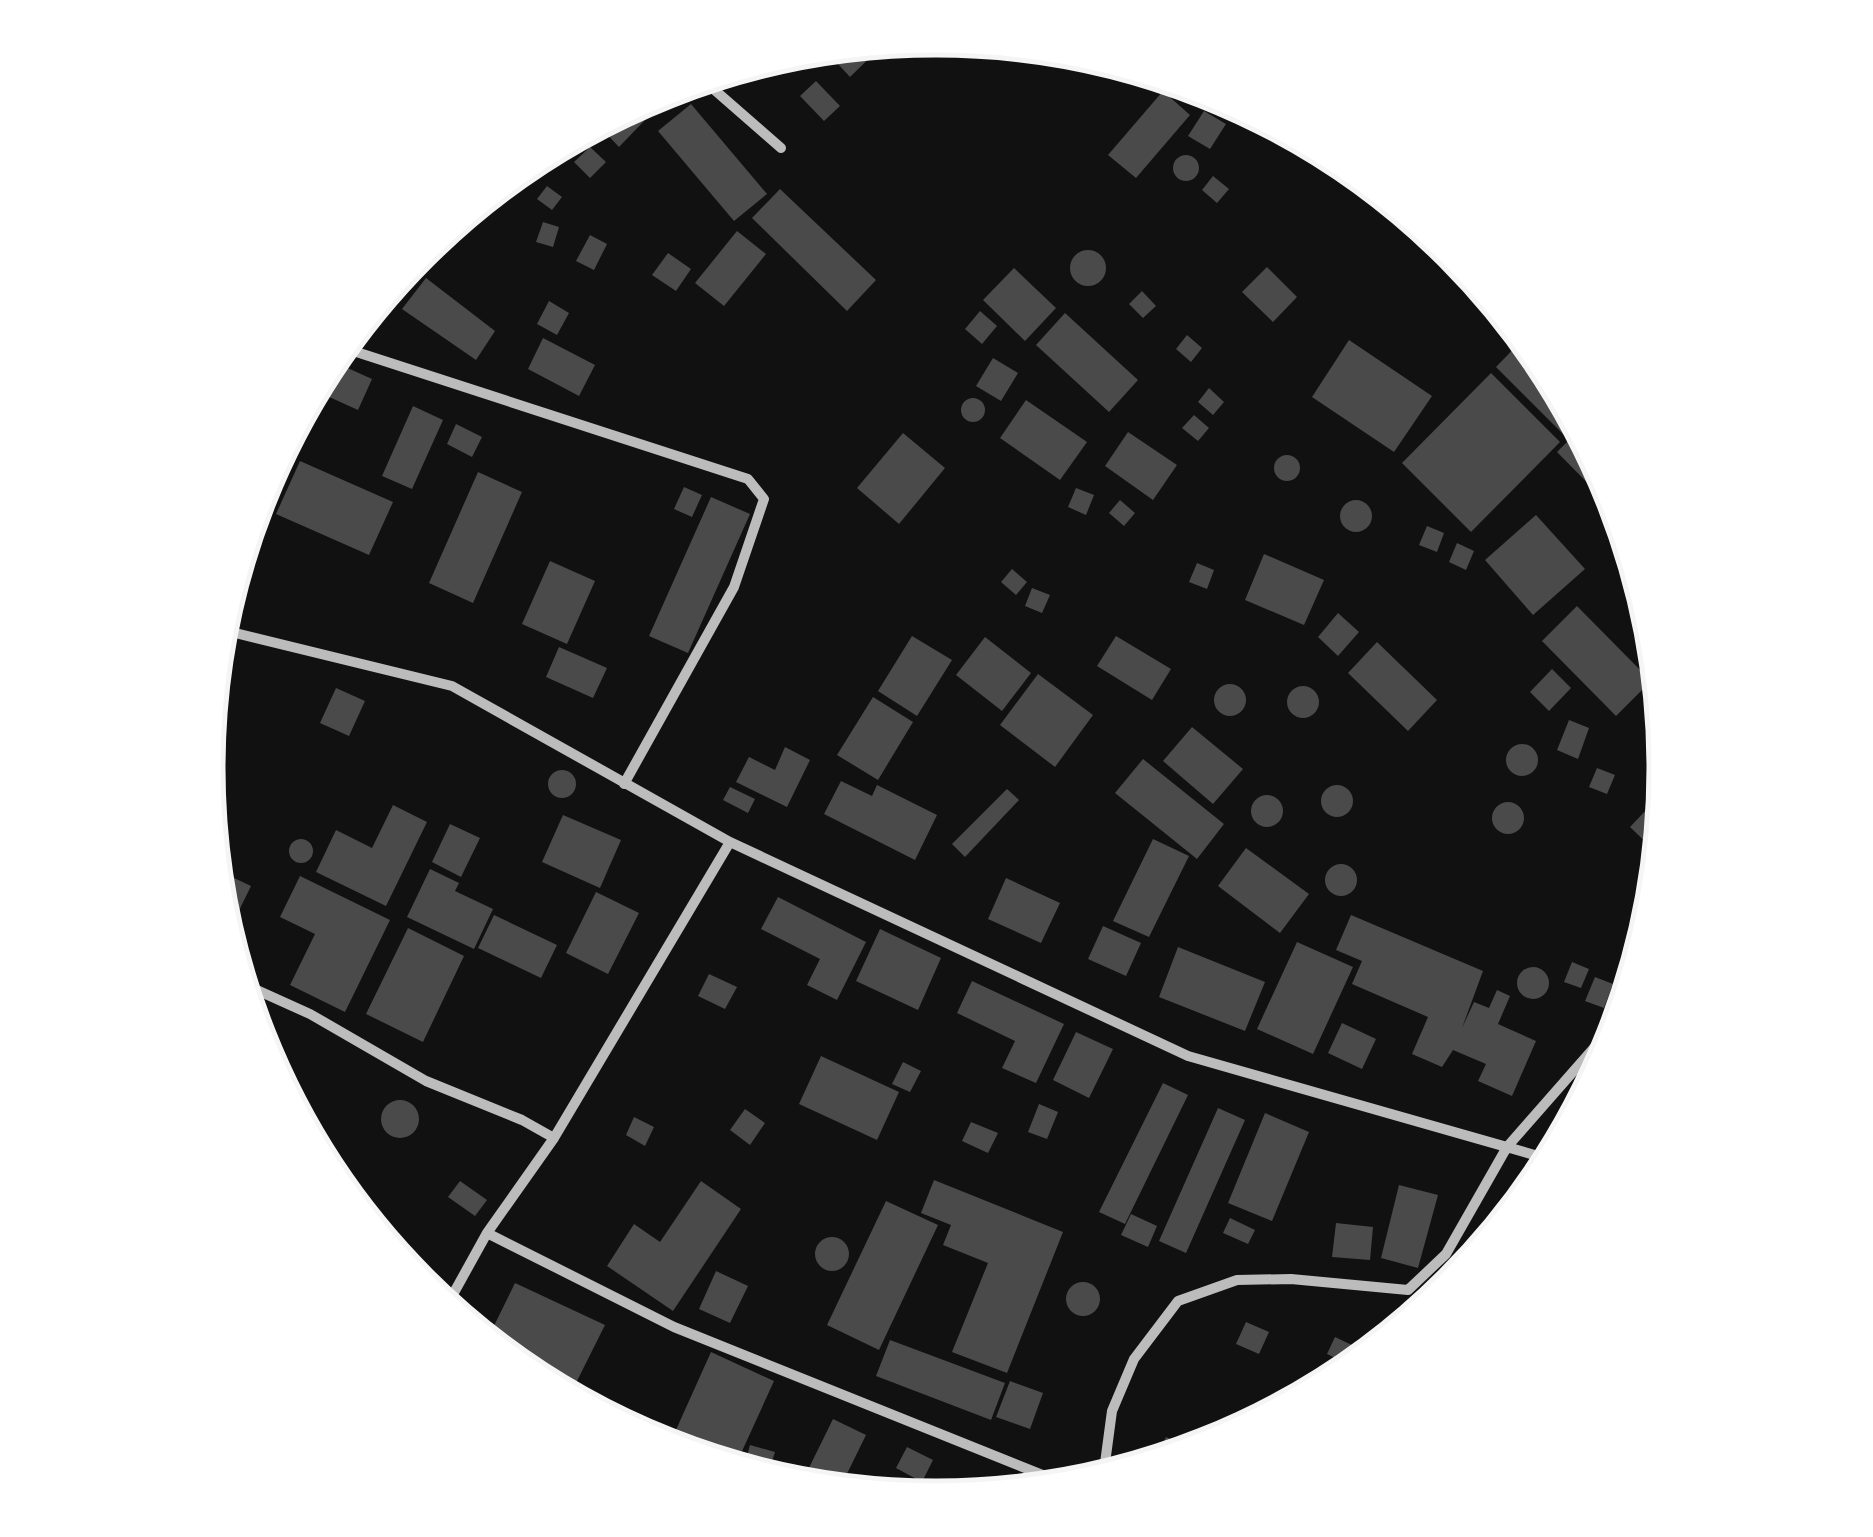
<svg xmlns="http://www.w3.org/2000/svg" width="1873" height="1537" font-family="'Varela Round',sans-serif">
	<rect width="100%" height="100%" fill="#111"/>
	<path fill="#4a4a4a" d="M886,42l-36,35 -24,-26 3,-3z
		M816,81l24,25 -16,15 -24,-25z
		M666,90l4,4 -51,53 -21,-22z
		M1163,91l27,24 -54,63 -28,-23z
		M691,104l76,90 -33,27 -76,-90z
		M1204,111l22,13 -16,25 -22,-13z
		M590,147l16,15 -16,16 -16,-16z
		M1173 168a13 13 0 1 1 26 0a13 13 0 1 1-26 0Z
		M1213,176l16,13 -12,14 -15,-13z
		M547,186l15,11 -10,13 -15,-11z
		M780,189l96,91 -29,31 -95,-93z
		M1380,191l15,13 -10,12 -15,-13z
		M543,222l16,5 -6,20 -17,-5z
		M737,231l29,23 -42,52 -29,-23z
		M590,235l17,9 -13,26 -18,-9z
		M1070 268a18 18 0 1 1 36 0a18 18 0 1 1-36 0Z
		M668,253l23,16 -15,22 -24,-16z
		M1267,267l30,30 -24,25 -31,-30z
		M1014,268l42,40 -31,33 -42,-41z
		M426,278l69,53 -19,29 -74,-51z
		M1142,291l14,15 -13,12 -14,-14z
		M549,301l20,12 -12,22 -20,-11z
		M980,311l17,15 -15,18 -17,-15z
		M1065,313l73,67 -29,32 -73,-67z
		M1187,335l15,13 -11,14 -15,-13z
		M543,338l52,27 -16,31 -51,-27z
		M1524,338l21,25 33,62 -12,12 -70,-70z
		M1349,340l83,56 -38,56 -82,-55z
		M993,358l25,15 -17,28 -25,-15z
		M341,365l31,14 -14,31 -31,-14z
		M1491,373l69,69 -89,90 -69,-69z
		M320,378l5,2 -32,72 -10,-4z
		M1209,388l15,14 -11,13 -15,-13z
		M961 410a12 12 0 1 1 24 0a12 12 0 1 1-24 0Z
		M1026,400l61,42 -27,38 -60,-42z
		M413,406l30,14 -31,69 -30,-13z
		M1194,415l15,13 -11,13 -16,-13z
		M456,424l26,13 -10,20 -25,-13z
		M1580,429l32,60 8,27 -63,-64z
		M1128,432l49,33 -24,35 -48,-34z
		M903,433l42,35 -46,56 -42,-36z
		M1274 468a13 13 0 1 1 26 0a13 13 0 1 1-26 0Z
		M278,457l9,4 -19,42 -10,-5z
		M300,461l93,41 -24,53 -93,-41z
		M478,472l44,20 -49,111 -44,-20z
		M684,487l18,8 -10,22 -18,-8z
		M1076,488l18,7 -8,20 -18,-8z
		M711,497l39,17 -62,139 -39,-17z
		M1120,500l15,13 -11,13 -15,-13z
		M1340 516a16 16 0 1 1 32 0a16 16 0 1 1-32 0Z
		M1536,515l49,54 -52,46 -48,-55z
		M1427,526l17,7 -7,19 -18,-7z
		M1457,543l17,8 -8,19 -17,-8z
		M1264,554l60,26 -20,45 -59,-25z
		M550,561l45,20 -28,63 -45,-20z
		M1197,563l17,7 -7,19 -18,-7z
		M1012,569l15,13 -11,13 -15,-13z
		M1032,588l18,7 -8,18 -17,-7z
		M1577,606l74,75 -35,35 -74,-75z
		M1338,613l21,19 -21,24 -20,-19z
		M912,636l40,24 -35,56 -39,-25z
		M1116,636l55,33 -19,31 -55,-34z
		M985,637l46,36 -29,38 -46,-36z
		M1655,641l4,39 -21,-22z
		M1377,642l60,58 -29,31 -60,-58z
		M559,647l48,21 -14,30 -47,-21z
		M1552,669l19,19 -22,23 -19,-19z
		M1038,674l55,41 -38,52 -55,-42z
		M1214 700a16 16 0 1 1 32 0a16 16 0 1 1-32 0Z
		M1287 702a16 16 0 1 1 32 0a16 16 0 1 1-32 0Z
		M336,688l29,13 -16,35 -29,-13z
		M873,697l40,25 -35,58 -41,-25z
		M1569,720l20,8 -11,31 -21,-9z
		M1192,727l51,42 -30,35 -50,-43z
		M1506 760a16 16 0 1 1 32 0a16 16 0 1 1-32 0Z
		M785,747l25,13 -23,47 -51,-25 13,-25 26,13z
		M1143,759l81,65 -27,35 -82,-66z
		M1597,768l18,7 -8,19 -18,-7z
		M548 784a14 14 0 1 1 28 0a14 14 0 1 1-28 0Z
		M841,781l31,15 5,-11 60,30 -22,45 -91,-46z
		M1321 801a16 16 0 1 1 32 0a16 16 0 1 1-32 0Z
		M730,787l25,12 -7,14 -25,-13z
		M1007,789l12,11 -54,57 -13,-13z
		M1665,790l-6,65 -29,-28z
		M1251 811a16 16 0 1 1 32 0a16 16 0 1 1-32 0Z
		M1492 818a16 16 0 1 1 32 0a16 16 0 1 1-32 0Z
		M393,805l34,17 -41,84 -70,-34 20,-42 36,18z
		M563,815l58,25 -21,48 -58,-26z
		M450,824l30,14 -19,39 -29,-15z
		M289 851a12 12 0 1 1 24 0a12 12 0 1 1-24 0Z
		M1153,839l36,17 -40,81 -36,-16z
		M1246,848l63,46 -29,39 -62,-47z
		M1325 880a16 16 0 1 1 32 0a16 16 0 1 1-32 0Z
		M215,869l36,17 -24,49 -8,-24z
		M430,869l29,14 -4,8 38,18 -19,40 -67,-32z
		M300,876l90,44 -45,92 -55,-27 25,-51 -35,-17z
		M1006,878l54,25 -19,40 -53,-24z
		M596,892l43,21 -31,61 -42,-21z
		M778,897l88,45 -29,58 -30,-15 13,-26 -59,-30z
		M494,915l63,30 -16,33 -63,-30z
		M1351,915l132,56 -21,57 12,-26 15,6 8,-18 13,6 -12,28 38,17 -24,55 -34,-15 8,-17 -33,-14 -11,17 -30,-13 16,-37 -76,-33 10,-23 -26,-11z
		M1103,926l38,17 -15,33 -38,-17z
		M408,928l56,28 -41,86 -57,-28z
		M880,929l61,29 -23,52 -62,-29z
		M1297,942l56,25 -40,87 -56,-25z
		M1178,947l87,35 -20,49 -86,-34z
		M1572,962l17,7 -8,19 -17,-6z
		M1517 983a16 16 0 1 1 32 0a16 16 0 1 1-32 0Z
		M709,974l28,13 -12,22 -27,-13z
		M1595,977l18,7 -9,24 -19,-7z
		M972,981l92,43 -28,59 -34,-15 13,-27 -58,-28z
		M1342,1023l34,16 -14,30 -34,-16z
		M1076,1032l37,17 -24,49 -36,-18z
		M821,1056l78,36 -22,48 -78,-36z
		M903,1062l18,9 -11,21 -18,-8z
		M1163,1083l25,12 -63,129 -26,-12z
		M381 1119a19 19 0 1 1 38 0a19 19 0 1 1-38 0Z
		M1039,1104l19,8 -11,27 -19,-7z
		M1218,1108l27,12 -59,133 -27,-12z
		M745,1109l20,14 -15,22 -20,-15z
		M1265,1113l44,19 -37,89 -44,-18z
		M634,1117l20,10 -9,19 -19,-11z
		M971,1122l27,11 -10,20 -26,-12z
		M934,1180l129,52 -56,141 -55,-21 36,-89 -45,-18 8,-20 -30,-12z
		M460,1181l27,19 -12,16 -27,-19z
		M701,1181l40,28 -68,102 -66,-45 27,-42 26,18z
		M1399,1185l39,10 -20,73 -37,-10z
		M886,1201l52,24 -59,125 -52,-25z
		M1131,1214l26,12 -9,21 -27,-12z
		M1230,1218l25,12 -7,14 -25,-11z
		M1336,1223l37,4 -3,33 -38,-3z
		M815 1254a17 17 0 1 1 34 0a17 17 0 1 1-34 0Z
		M716,1271l32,15 -18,37 -31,-14z
		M1066 1299a17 17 0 1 1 34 0a17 17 0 1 1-34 0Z
		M515,1283l90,42 -36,72 -39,-21 -43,-36z
		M1246,1322l23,10 -10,22 -23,-10z
		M1335,1337l21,10 -8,17 -21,-10z
		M890,1340l115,43 -14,37 -115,-44z
		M711,1352l63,29 -36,79 -63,-28z
		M1010,1381l33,12 -13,36 -34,-12z
		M833,1419l33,16 -27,55 -39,-4z
		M1166,1437l29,13 -41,13z
		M750,1445l25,7 -8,25 -24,-7z
		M697,1447l37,15 -2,5 -38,-12z
		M907,1447l26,13 -11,22 -26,-14z"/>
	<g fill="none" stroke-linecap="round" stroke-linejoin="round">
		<path stroke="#bcbcbc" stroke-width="10" d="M702,79l79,69
			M341,347l407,132 16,20 -30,88 -110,197
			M219,629l233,57 278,156 458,214 364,104
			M241,983l69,31 116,67 96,39 32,18
			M487,1233l187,94 396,159
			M446,1307l41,-74 67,-95 176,-296
			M1103,1478l9,-67 22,-52 44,-58 59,-21 54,-1 117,11 38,-36 61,-107 115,-131"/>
	</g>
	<path d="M0 0H1873V1537H0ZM223 768a713 713 0 1 1 1426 0a713 713 0 1 1-1426 0Z" fill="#fff" fill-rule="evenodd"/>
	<path fill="none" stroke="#f5f5f5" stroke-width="5" d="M223 768a713 713 0 1 1 1426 0a713 713 0 1 1-1426 0Z"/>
</svg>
